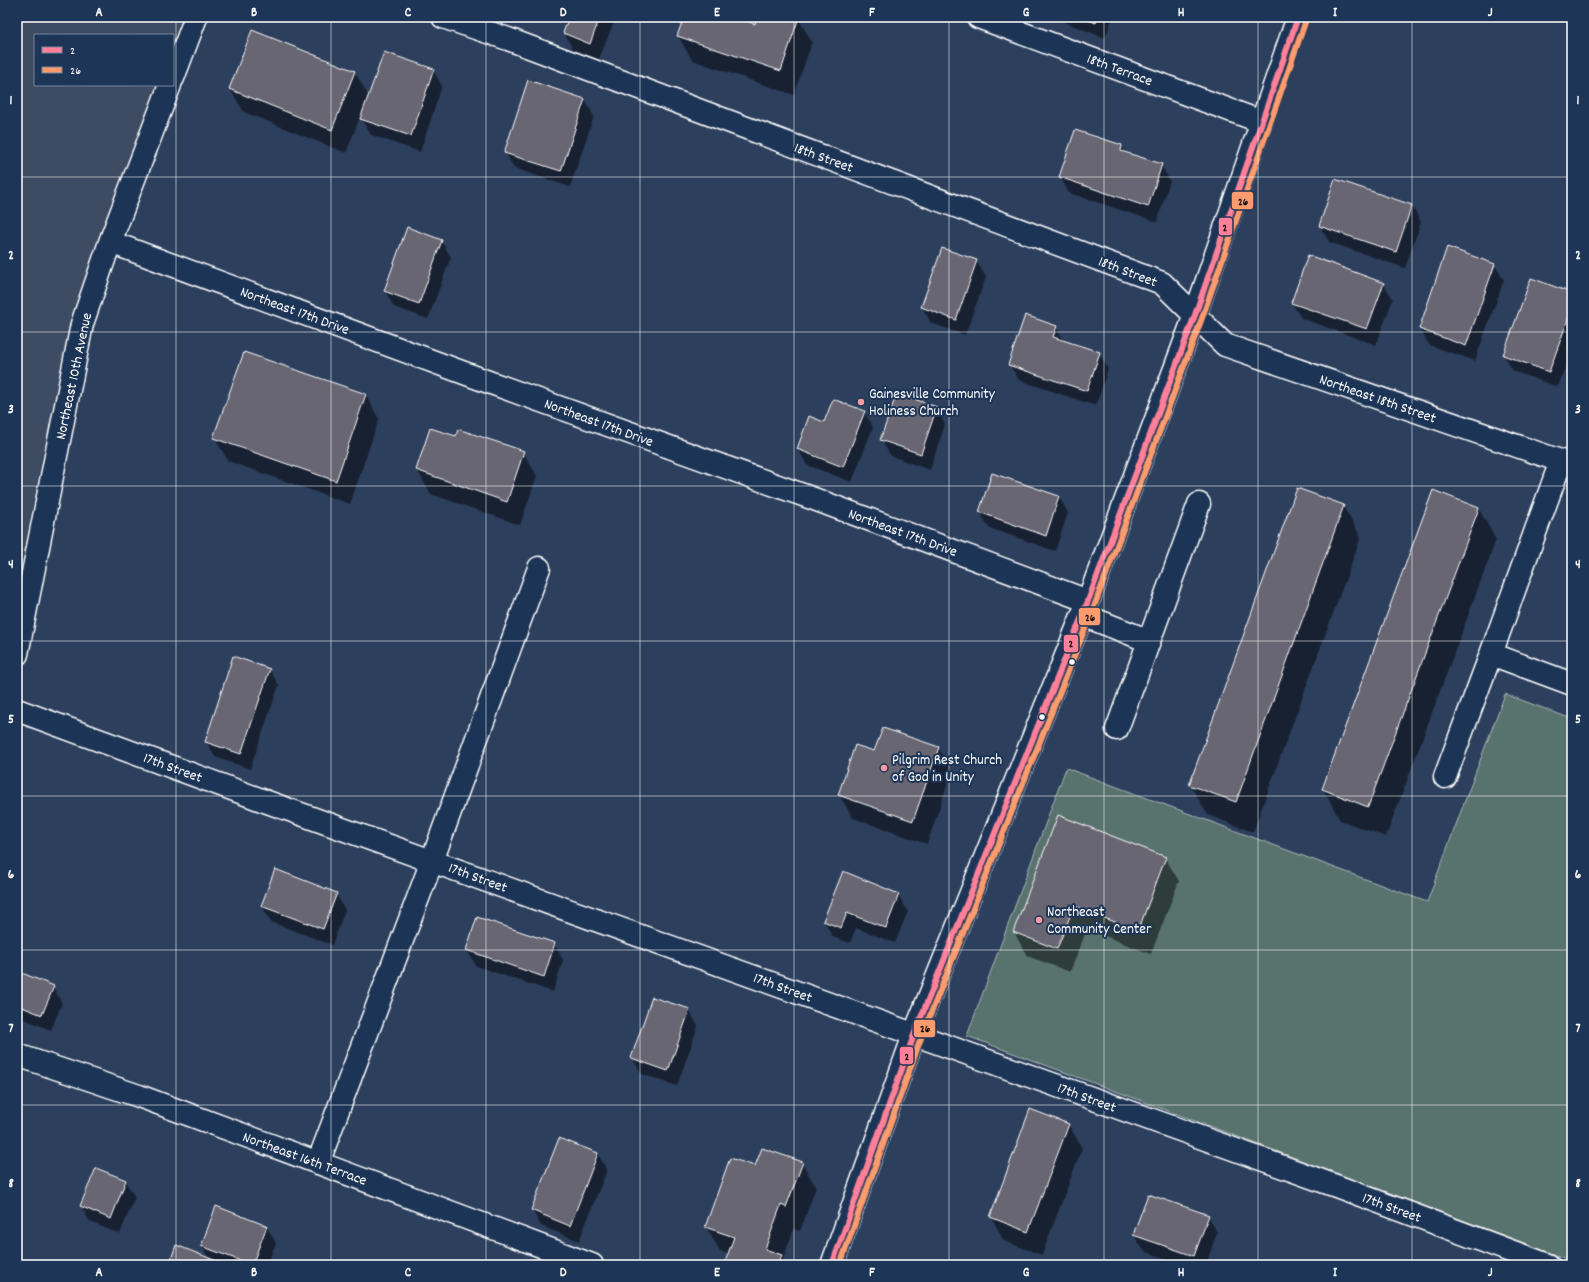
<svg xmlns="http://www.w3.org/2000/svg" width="1589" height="1282" font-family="Dekko,sans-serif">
	<rect width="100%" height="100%" fill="#2c3f5d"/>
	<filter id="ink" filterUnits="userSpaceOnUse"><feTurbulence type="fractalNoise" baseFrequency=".025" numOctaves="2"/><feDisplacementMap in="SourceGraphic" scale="8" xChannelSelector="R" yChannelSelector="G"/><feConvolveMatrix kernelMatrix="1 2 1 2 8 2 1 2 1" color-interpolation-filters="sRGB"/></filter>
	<g filter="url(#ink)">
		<path fill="#3e4b64" d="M17,17h167l-11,30v-12h-138v50h124l-91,269 -22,85 -29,142z"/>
		<path fill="#58726e" stroke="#acb8b6" d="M1505,694l67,25v542l-605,-225 99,-268 361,134z"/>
		<path fill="#0007" d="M554,17h62l-17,42 -26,-10 -9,-16 4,-9z
			M685,17h47l24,8 2,-8 40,1 14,24 -18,53 -102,-35 -14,-24z
			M1057,17h56l-8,21 -46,-18z
			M252,32l103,40 14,25 64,-27 9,16 -22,66 -49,-17 -11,-18 -14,36 -102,-41 -14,-23z
			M585,100l9,16 -24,71 -56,-19 -9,-16z
			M1121,146l5,7 35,12 9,16 -13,41 -88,-29 -9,-16z
			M1412,206l9,16 -16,46 -76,-26 -9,-16z
			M407,229l34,12 10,16 -23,62 -34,-12 -9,-16z
			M976,261l10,16 -21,58 -34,-12 -9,-16z
			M1494,264l10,16 -29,81 -46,-16 -9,-16z
			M1383,283l10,16 -17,46 -75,-27 -9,-15z
			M1572,294v54l-14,39 -45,-16 -9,-16z
			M1056,327l8,15 35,11 9,16 -12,37 -77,-26 -10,-16z
			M244,353l122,42 13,24 -29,85 -122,-43 -13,-23z
			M936,408l9,16 -15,46 -39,-14 -10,-16z
			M864,411l9,16 -21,55 -45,-17 -9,-16 26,-25z
			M523,452l14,24 -17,49 -89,-31 -14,-24z
			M992,474l67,23 9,16 -13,38 -66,-23 -9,-16z
			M1343,506l18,31 -108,295 -45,-17 -18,-30z
			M1479,509l17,31 -110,297 -46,-17 -17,-31z
			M269,669l10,16 -29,84 -35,-12 -9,-16z
			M938,747l14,24 -25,73 -74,-26 -14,-23 35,-42z
			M1165,858l14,23 -28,73 -64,-25 -17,43 -43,-16 -13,-24z
			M336,894l9,16 -13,35 -61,-23 -9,-16z
			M898,895l10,16 -13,32 -39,-15 -6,15 -17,-6 -9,-16z
			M478,919l76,25 9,16 -10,32 -77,-26 -9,-16z
			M17,972l36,15 9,16 -11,27 -34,-14z
			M689,1010l9,16 -21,60 -35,-12 -10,-16z
			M1031,1110l37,14 14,24 -40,107 -38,-14 -13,-24z
			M560,1139l38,15 9,16 -28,71 -38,-15 -9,-16z
			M802,1163l14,24 -16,44 -6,-2 -11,30 3,6h-61l4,-11 -9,-3 -14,-24 50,-60z
			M125,1181l10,16 -15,37 -30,-12 -9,-16z
			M1208,1216l9,16 -11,33h-22l-40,-14 -10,-16z
			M267,1227l9,16 -9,22h-97l39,-6 -7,-13z"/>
		<path fill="#696673" stroke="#fff" d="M569,17h31l-10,27 -27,-11z
			M684,17h51l20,7 2,-7h42l-18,54 -104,-35z
			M1081,17h17l-2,6z
			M252,30l103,41 -23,59 -103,-41z
			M384,52l50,17 -23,67 -51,-17z
			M528,80l57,19 -24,72 -57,-18z
			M1075,130l47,15 -1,6 41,13 -14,43 -89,-30z
			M1335,179l77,26 -16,47 -77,-26z
			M407,227l35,13 -23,64 -35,-13z
			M1447,247l48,17 -29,82 -47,-17z
			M942,248l35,12 -21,60 -35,-13z
			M1308,255l76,28 -17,46 -76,-26z
			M1531,278l41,15v15l-23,64 -46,-17z
			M1025,315l32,11 -4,11 47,15 -13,39 -79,-26z
			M244,352l122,42 -30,87 -123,-43z
			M897,393l40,14 -16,47 -41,-14z
			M833,399l32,12 -22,56 -46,-18 12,-33 15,6z
			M430,428l26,8 2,-7 66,22 -17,51 -91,-32z
			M992,473l67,23 -13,40 -67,-24z
			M1297,488l47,17 -108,297 -47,-17z
			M1433,490l46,18 -111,299 -46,-18z
			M233,656l37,13 -29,85 -36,-12z
			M883,728l56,19 -26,74 -75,-26 17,-50 19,6z
			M1058,815l108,42 -28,74 -64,-25 -17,43 -44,-17z
			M275,869l62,24 -14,36 -62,-23z
			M843,871l56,23 -13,34 -39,-15 -6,15 -18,-7z
			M477,917l78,26 -11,34 -78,-27z
			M17,971l37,15 -12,29 -25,-10z
			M652,997l38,12 -22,62 -37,-13z
			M1030,1109l39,15 -41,108 -38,-15z
			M559,1138l39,15 -28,73 -39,-16z
			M762,1148l41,14 -17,45 -5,-2 -16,44 17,6 -4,10h-54l10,-28 -29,-10 25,-69 25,8z
			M96,1168l30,12 -15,39 -31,-13z
			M1148,1194l61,21 -15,41 -61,-21z
			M216,1206l51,20 -15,39 -51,-19z
			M176,1245l51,20h-58z"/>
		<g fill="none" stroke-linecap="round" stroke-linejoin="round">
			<defs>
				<path id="minor" d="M443,17l65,22 654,244 63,62 347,120
					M978,17l284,105
					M173,78l23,-61
					M110,242l384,142 320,115 274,102
					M1561,461l-70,193 81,30
					M1083,615l66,26
					M17,654l65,-330 28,-82 60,-157
					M17,710l242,89 1077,387 212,79
					M1117,729l82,-225
					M1445,777l46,-123
					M17,1055l122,41 453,169
					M318,1163l114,-302 107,-293
					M832,1265l82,-230 174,-434 107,-286 103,-298"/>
			</defs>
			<use href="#minor" stroke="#fff" stroke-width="25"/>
			<use href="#minor" stroke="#1d3557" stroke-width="22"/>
			<defs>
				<path id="bus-1" d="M832,1265l82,-230 174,-434 107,-286 103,-298"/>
				<path id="bus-2" d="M840,1265l81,-227 174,-434 107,-286 104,-298"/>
			</defs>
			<use href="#bus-1" stroke="#1d3557" stroke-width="9"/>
			<use href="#bus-2" stroke="#1d3557" stroke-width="9"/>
			<use href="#bus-1" stroke="#ff8098" stroke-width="6"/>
			<use href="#bus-2" stroke="#fc9b6d" stroke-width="6"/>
		</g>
	</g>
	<path fill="none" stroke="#fff" stroke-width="1" stroke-opacity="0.55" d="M176,17v1248M331,17v1248M486,17v1248M640,17v1248M794,17v1248M949,17v1248M1104,17v1248M1258,17v1248M1412,17v1248M17,177h1555M17,332h1555M17,486h1555M17,641h1555M17,796h1555M17,950h1555M17,1105h1555"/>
	<g fill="#ff9aa2" stroke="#1d3557" stroke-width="1.5">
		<circle cx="861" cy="402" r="4"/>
		<circle cx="884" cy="768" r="4"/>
		<circle cx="1039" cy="920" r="4"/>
	</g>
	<g fill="#fff" stroke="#1d3557" stroke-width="1.5">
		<circle cx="1072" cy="662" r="3.5"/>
		<circle cx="1042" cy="717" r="3.5"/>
	</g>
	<g text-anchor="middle" stroke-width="4" stroke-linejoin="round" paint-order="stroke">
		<g font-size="15" fill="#fff" stroke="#1d3557">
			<text transform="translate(1120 69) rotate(20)" y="5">18th Terrace</text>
			<text transform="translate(824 157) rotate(20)" y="5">18th Street</text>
			<text transform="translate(1128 271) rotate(21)" y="5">18th Street</text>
			<text transform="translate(295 310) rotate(20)" y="5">Northeast 17th Drive</text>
			<text transform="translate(73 376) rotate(-78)" y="5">Northeast 10th Avenue</text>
			<text transform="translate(1378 398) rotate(19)" y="5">Northeast 18th Street</text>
			<text transform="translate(599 422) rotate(20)" y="5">Northeast 17th Drive</text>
			<text transform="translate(903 532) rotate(20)" y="5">Northeast 17th Drive</text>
			<text transform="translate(173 767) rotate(20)" y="5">17th Street</text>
			<text transform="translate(478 877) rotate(20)" y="5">17th Street</text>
			<text transform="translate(783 987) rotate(20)" y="5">17th Street</text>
			<text transform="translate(1087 1097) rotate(20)" y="5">17th Street</text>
			<text transform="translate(305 1158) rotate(20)" y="5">Northeast 16th Terrace</text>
			<text transform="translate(1392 1207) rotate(20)" y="5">17th Street</text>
		</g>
		<g font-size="15" fill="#fff" stroke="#1d3557" text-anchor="start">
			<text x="869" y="398">Gainesville Community<tspan x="869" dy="17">Holiness Church</tspan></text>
			<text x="892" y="764">Pilgrim Rest Church<tspan x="892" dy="17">of God in Unity</tspan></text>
			<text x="1047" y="916">Northeast<tspan x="1047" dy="17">Community Center</tspan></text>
		</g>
	</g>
	<g stroke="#1d3557" stroke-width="1.5">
		<rect x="1231" y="191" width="23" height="19" rx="4" fill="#fc9b6d"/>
		<rect x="1218" y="217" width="15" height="19" rx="4" fill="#ff8098"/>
		<rect x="1078" y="607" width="23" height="19" rx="4" fill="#fc9b6d"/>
		<rect x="1063" y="634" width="16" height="19" rx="4" fill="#ff8098"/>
		<rect x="913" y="1019" width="23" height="19" rx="4" fill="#fc9b6d"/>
		<rect x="899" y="1046" width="15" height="19" rx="4" fill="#ff8098"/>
	</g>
	<g font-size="11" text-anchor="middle" font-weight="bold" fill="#111">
		<text x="1243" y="205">26</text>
		<text x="1225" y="231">2</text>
		<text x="1090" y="621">26</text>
		<text x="1071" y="647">2</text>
		<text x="925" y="1032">26</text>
		<text x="907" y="1060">2</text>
	</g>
	<rect width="1589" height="1282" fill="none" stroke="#1d3557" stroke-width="44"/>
	<rect x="34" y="34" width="140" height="52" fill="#1d3557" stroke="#77869a"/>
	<rect x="42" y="47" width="20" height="6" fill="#ff8098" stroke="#77869a"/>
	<text x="70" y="54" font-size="12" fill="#ffffff">2</text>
	<rect x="42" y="67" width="20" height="6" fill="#fc9b6d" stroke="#77869a"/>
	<text x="70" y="74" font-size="12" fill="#ffffff">26</text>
	<rect x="22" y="22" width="1545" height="1238" fill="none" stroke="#fff" stroke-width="1.5"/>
	<g font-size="13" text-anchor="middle" font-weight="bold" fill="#fff">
		<text x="99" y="16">A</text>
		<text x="254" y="16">B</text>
		<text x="408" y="16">C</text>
		<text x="563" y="16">D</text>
		<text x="717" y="16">E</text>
		<text x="872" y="16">F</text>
		<text x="1026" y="16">G</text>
		<text x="1181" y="16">H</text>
		<text x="1335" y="16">I</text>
		<text x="1490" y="16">J</text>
		<text x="11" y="104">1</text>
		<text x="1578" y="104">1</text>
		<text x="11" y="259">2</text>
		<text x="1578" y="259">2</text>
		<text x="11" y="413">3</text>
		<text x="1578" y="413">3</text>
		<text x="11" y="568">4</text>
		<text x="1578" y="568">4</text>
		<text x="11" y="723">5</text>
		<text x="1578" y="723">5</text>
		<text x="11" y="878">6</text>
		<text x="1578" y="878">6</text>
		<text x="11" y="1032">7</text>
		<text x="1578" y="1032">7</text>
		<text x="11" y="1187">8</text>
		<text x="1578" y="1187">8</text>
		<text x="99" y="1276">A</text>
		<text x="254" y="1276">B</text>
		<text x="408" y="1276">C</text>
		<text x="563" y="1276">D</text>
		<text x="717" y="1276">E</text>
		<text x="872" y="1276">F</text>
		<text x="1026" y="1276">G</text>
		<text x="1181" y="1276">H</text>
		<text x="1335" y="1276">I</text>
		<text x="1490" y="1276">J</text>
	</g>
</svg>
